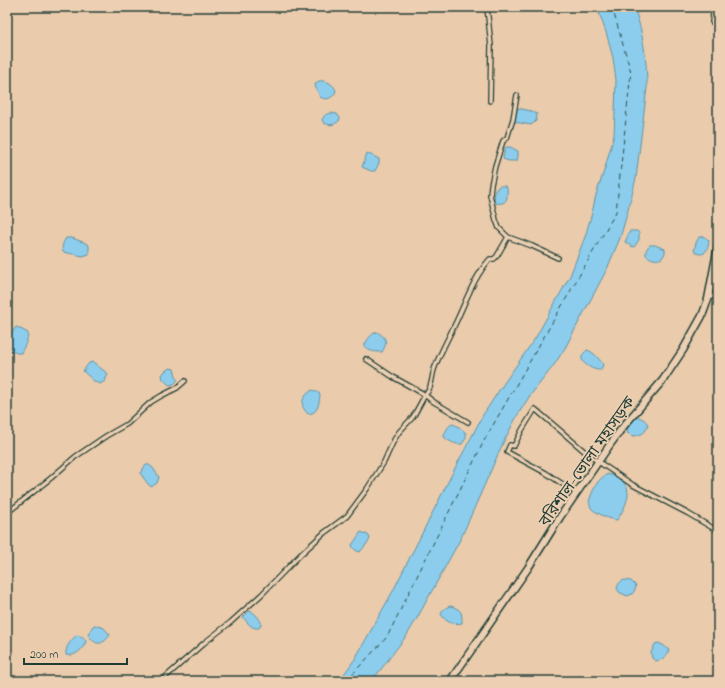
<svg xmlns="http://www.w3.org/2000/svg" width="725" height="688" font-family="'Indie Flower','Noto Sans Bengali',sans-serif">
	<rect width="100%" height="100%" fill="#eacbac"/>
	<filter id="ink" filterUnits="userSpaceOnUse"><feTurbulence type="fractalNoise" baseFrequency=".025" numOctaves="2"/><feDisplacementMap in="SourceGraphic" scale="8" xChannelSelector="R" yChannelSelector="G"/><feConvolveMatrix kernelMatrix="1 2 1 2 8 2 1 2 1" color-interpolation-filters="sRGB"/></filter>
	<g filter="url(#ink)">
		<path fill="#8ccded" stroke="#6093a3" d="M597,7h37c9,25 13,53 13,80l-11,91 -9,36 -7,24 -13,31 -42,79 -11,17 -25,32 -12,19 -14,27 -42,95 -45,82 -9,15 -35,46h-33l16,-22 38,-68 60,-119 30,-57 15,-23 38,-55 34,-61 15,-39 7,-24 4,-18 9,-27 9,-33 1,-22 1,-33 -3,-22 -7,-26z
			M319,81c7,-1 15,3 17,10 -3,7 -9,10 -16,6l-2,-5 -3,-6 1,-3z
			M517,108l14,3 6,3 -1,7 -5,4 -16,-3 -2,-3 2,-9z
			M331,113l6,1 3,4 -1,3c-5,4 -9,5 -15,2l-2,-3c2,-5 4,-6 9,-7z
			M506,147h4l8,4v5l-1,5h-8l-6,-2 2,-11z
			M367,153l12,6v4l-4,8h-4l-9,-4z
			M500,186h5l2,2c1,11 0,17 -12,15l-1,-1 1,-11 3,-4z
			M630,231h7l2,2v7l-5,7 -3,-1 -6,-4z
			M699,237c4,-1 7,0 10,4 -1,9 -5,18 -15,10l2,-8z
			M66,238h6l16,6 1,2v8l-6,2 -20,-4c-2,-5 0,-9 3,-14z
			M650,245h5l10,4v4l-3,5c-6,3 -11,1 -16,-3 -1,-3 1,-8 4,-10z
			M17,327l11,6c0,7 -4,14 -7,20h-4l-10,-4v-8l8,-13z
			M377,332c10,6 11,10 5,20 -7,0 -13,0 -18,-6 3,-5 6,-12 13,-14z
			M587,350c7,2 11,8 16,14l-2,6c-6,1 -21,-6 -19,-14 1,-2 3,-4 5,-6z
			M93,362l15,12 -3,7 -5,3 -5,-2 -12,-11 6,-8z
			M170,368l4,1 3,10v2l-3,3 -5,1 -6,-6 -1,-4 3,-4z
			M312,390l5,2 3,2c-1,9 -1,19 -12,20 -9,-9 -7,-16 4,-24z
			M636,417c5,0 10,3 12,8 -2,8 -7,10 -14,11l-7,-3c0,-7 4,-11 9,-16z
			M453,424l6,3 7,6v5l-4,6c-7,1 -13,-3 -18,-7v-2c2,-4 4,-10 9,-11z
			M146,465h3l4,3 6,9 -2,6 -6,4 -3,-3 -8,-11z
			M608,474c4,1 8,3 11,5 17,9 6,29 -2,41 -6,0 -21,-7 -25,-11 -2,-2 -2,-5 -3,-7 3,-10 8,-24 19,-28z
			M361,532l7,3 2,3 -1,3 -9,11c-4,-1 -7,-3 -8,-7z
			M625,580l6,1 5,5 -1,4 -3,4 -5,2 -8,-4 -2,-4c1,-4 3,-7 8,-8z
			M451,606c11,4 11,6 11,17 -9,2 -17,-1 -21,-9 2,-5 5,-7 10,-8z
			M249,611c6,1 9,6 12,11v3l-2,3c-8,1 -11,-5 -16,-11z
			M95,625l9,3 6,7c-8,11 -15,11 -22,-1l5,-8z
			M77,635l6,2 3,4c-2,8 -11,16 -20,14 -1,-8 5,-15 11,-20z
			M658,643l5,2 6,5c-3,7 -5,9 -13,11l-4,-3 -1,-5 4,-9z"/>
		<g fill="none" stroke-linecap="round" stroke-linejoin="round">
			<path stroke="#2a4b46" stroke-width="1" stroke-dasharray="5 4" stroke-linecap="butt" d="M346,681l41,-44 98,-198 131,-227 15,-140 -19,-65"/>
			<defs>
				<path id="minor" d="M487,7l4,39 -1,55
					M714,7l-2,15 6,4
					M508,237l-9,-9 -3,-8 -6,-25 1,-10 4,-19 8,-25 4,-3 6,-19 4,-24
					M708,299l10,-6
					M366,359l27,18 29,16 12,9 34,20
					M576,493l-30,-20 -39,-21 3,-7 4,1 8,-16 13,-21 55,47 28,19 15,10 54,28 31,18
					M7,513l44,-35 24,-21 31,-21 21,-12 24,-22 10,-6 16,-8 8,-7
					M161,681l43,-38 27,-21 30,-27 39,-40 24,-22 23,-17 20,-27 17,-27 10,-22 5,-8 14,-15 12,-22c8,-7 6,-19 10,-28 6,-16 14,-30 21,-45 10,-21 18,-45 34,-63h4l3,-3 11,-19 24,9 26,12"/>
				<path id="trunk" d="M450,681l78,-113 32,-51 49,-71 13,-18 41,-48 20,-30 19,-34 3,-8 3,-9 10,-53"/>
			</defs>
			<use href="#minor" stroke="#1f3d34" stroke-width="6"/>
			<use href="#trunk" stroke="#1f3d34" stroke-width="9"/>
			<use href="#minor" stroke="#edd0b3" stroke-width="3.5"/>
			<use href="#trunk" stroke="#edd0b3" stroke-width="6"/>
		</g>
	</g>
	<g text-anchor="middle" stroke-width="3.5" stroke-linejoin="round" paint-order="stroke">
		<g font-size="16" fill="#1f3d34" stroke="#edd0b3">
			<text transform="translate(586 461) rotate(-55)" y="6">বরিশাল-ভোলা মহাসড়ক</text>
		</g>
	</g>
	<rect width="725" height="688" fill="none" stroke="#edd0b3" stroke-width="24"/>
	<rect x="12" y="12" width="701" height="664" fill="none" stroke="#1f3d34" stroke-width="1.5" filter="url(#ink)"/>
	<path d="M24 658v6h103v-6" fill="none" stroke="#1f3d34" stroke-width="2"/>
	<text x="30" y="658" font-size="12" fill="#1f3d34" stroke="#edd0b3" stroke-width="3" paint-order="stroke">200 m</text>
</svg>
